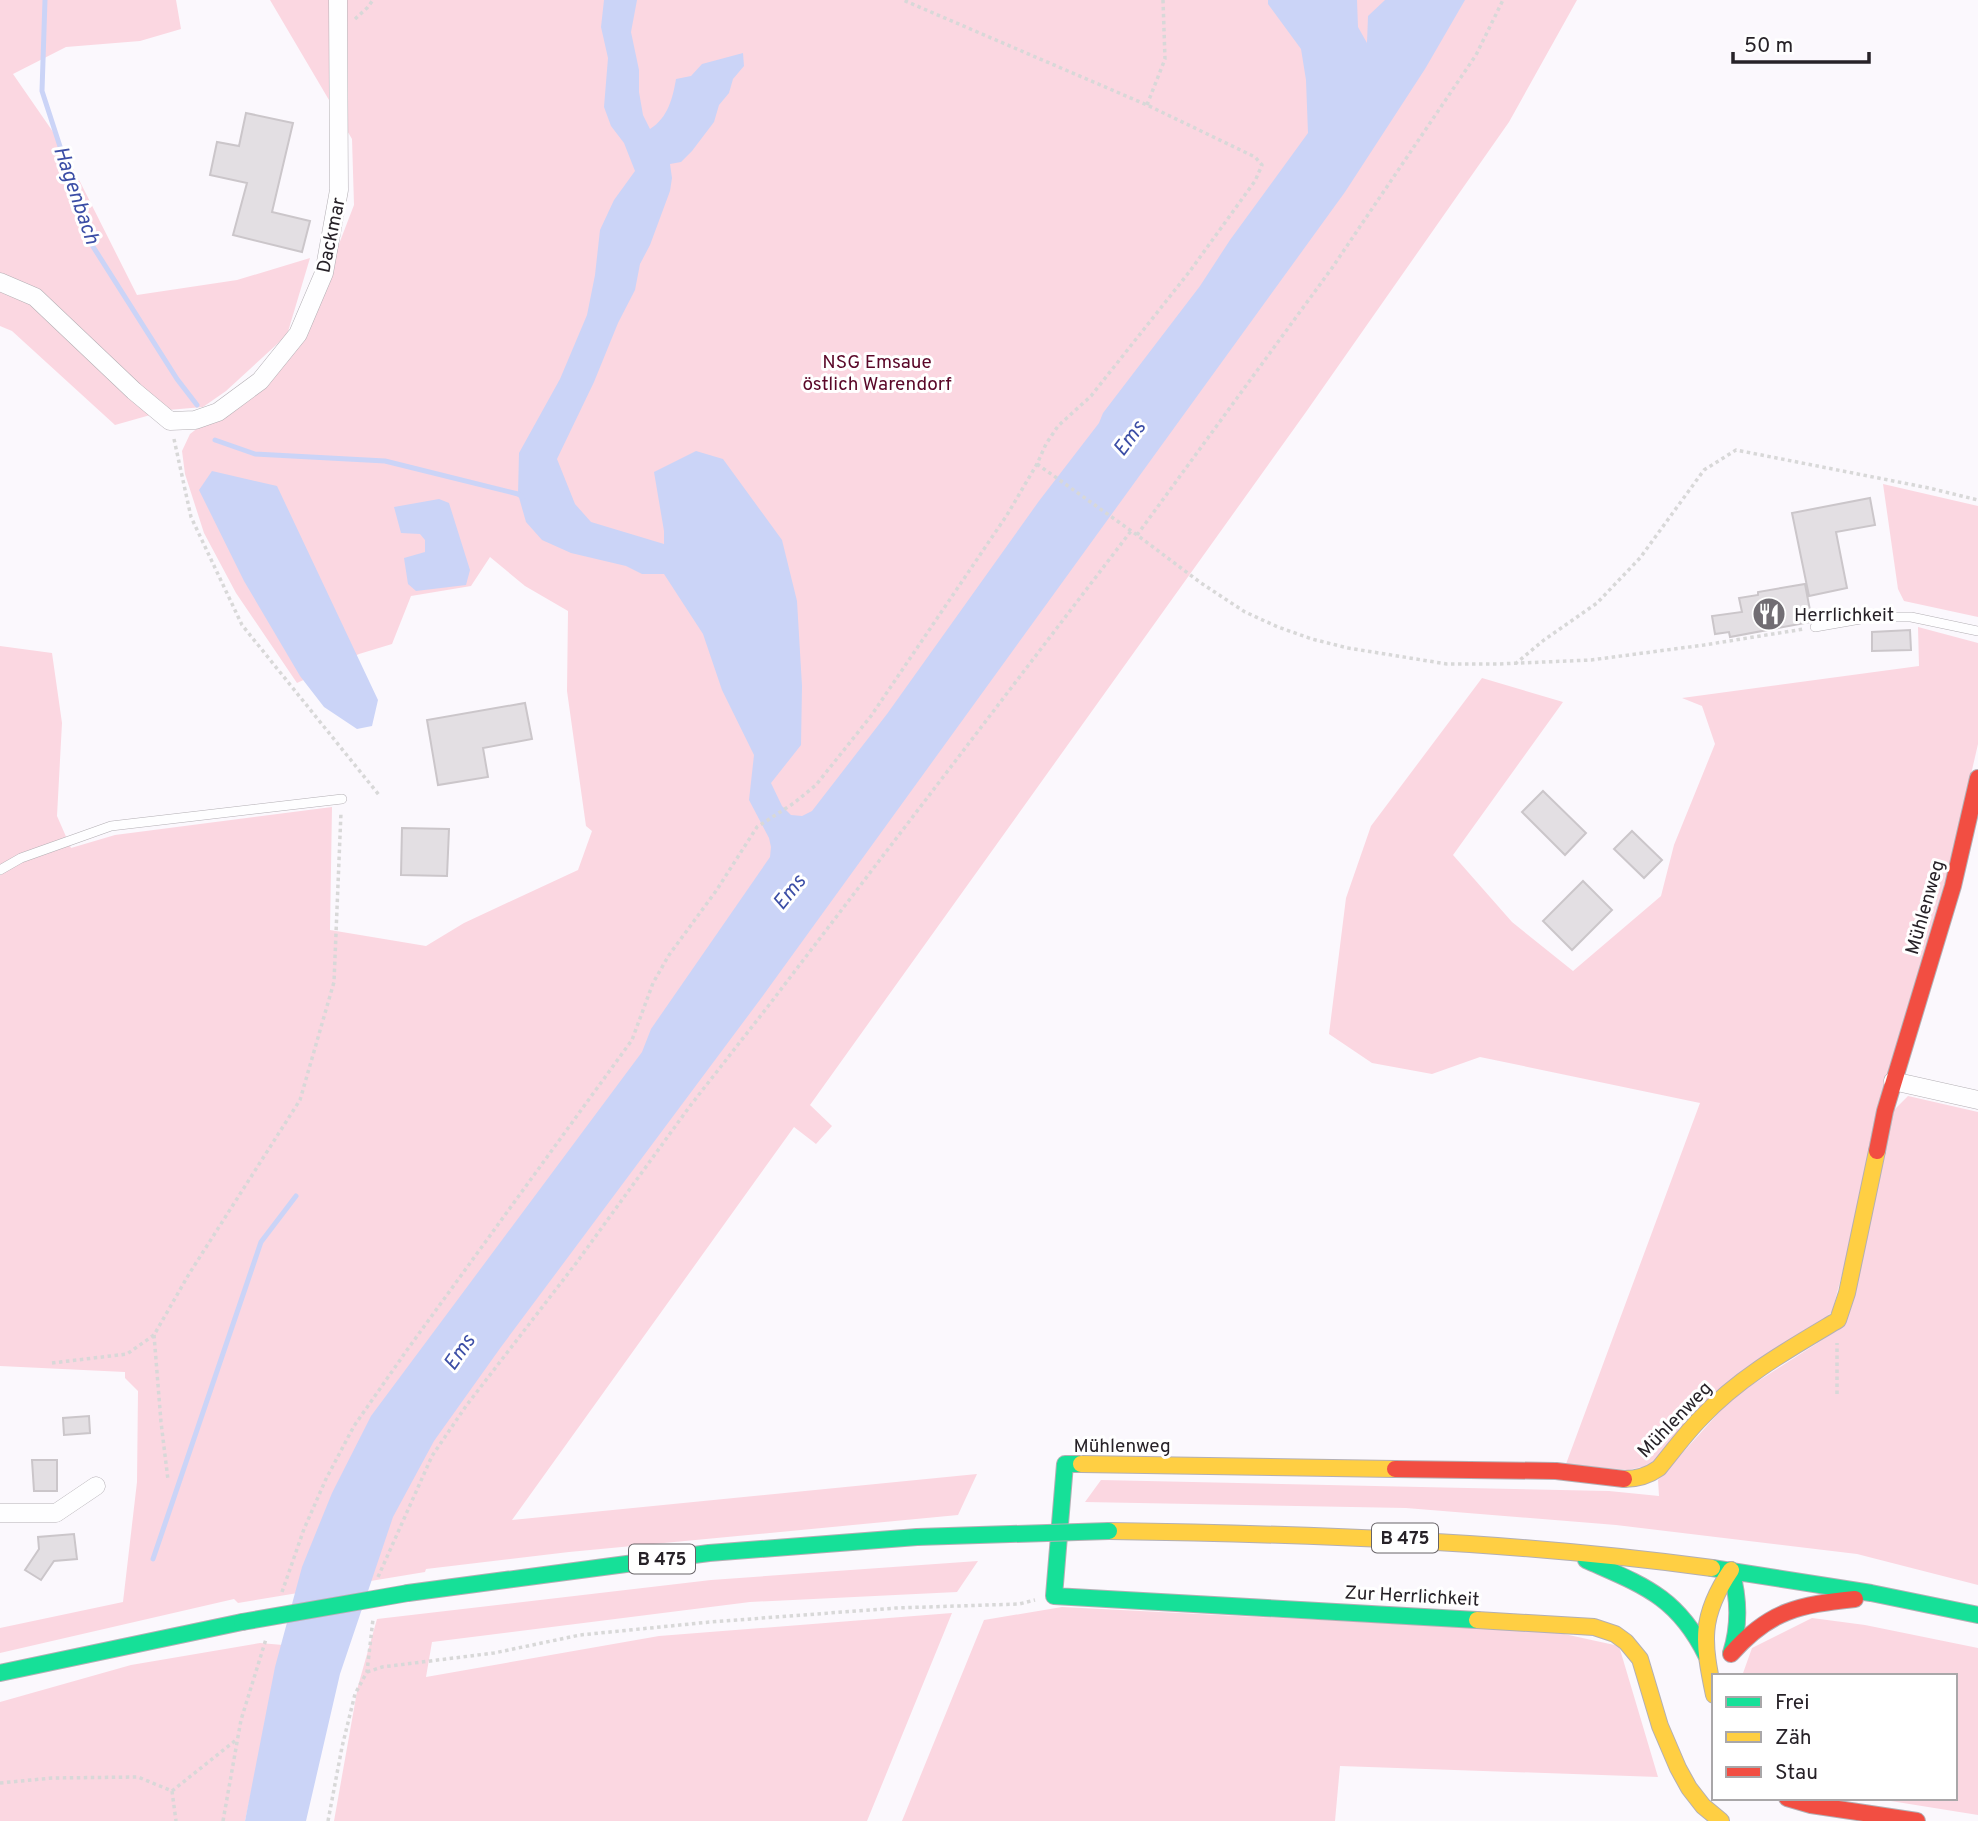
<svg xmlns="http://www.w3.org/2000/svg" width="1978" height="1821" font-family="Overpass,sans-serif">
	<rect width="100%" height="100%" fill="#fbf8fd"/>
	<path fill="#fbd7e1" d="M0,0h176l5,29 -41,12 -74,6 -53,27 47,68 77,153 100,-15 73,-22 -23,77 -61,56 -23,16 -35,3 -53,15 -103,-94 -12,-5z
		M270,0h1307l-68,122 -203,290 -496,693 22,21 -16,18 -22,-17 -282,393 465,-46 -19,41 -389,37 -143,17 -1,3 -187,31 -4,-4 -234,54v-25l123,-26 14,-120 1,-91 -13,-13v-6l-125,-6v-720l52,7 10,70 -5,93 14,32 44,-13 217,-28 -2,123 96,16 38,-23 114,-53 14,-39 -6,-5 -19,-135 1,-80 -43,-25 -35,-29 -19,29 -60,10 -19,48 -33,10 -62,29 -61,-90 -32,-60 -19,-59 -3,-23 8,-17 13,-10 40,-20 86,-134 25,-65 -2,-66z
		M1883,484l95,22v111l-74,-16 -6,-12z
		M1918,627l60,16v101l-32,139 -114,429 -181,153 -23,5 -62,-6 134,-361 -220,-46 -48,17 -60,-11 -43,-29 17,-136 25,-72 111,-148 81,24 -110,153 59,67 61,49 88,-75 13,-51 41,-101 -13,-38 -20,-8 237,-32z
		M1908,1096l70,16v473l-121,-31 -241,-29 -210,-17 -321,-6 16,-22 508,11 50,5 -1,-16 75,-83 111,-71 49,-215z
		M978,1561l-21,31 -207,10 -318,40 -6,35 233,-41 293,-23 -85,208h-533l24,-135 19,-67 334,-39z
		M1062,1607l493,25 64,14 39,131 -318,-11 -5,55h-433l82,-201z
		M1812,1618l53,7 113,23v167l-106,-17h83v-122h-213l10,-28z
		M260,1643l23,2 -38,176h-245v-119l131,-37z"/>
	<path fill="#cbd4f7" d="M604,0h33l-6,32 8,38v22l4,23 7,14c18,-11 23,-32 26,-50l15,-3 11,-12 41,-11 1,13 -11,13 -4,14 -10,12 -5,17 -22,29 -11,11 -11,2 2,14 -2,13 -20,54 -10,19 -5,26 -17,33 -24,59 -37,77 18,45 16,18 73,22v-13l-10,-59 42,-21 27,8 59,81 15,61 5,85 -1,59 -30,38 11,23 9,9 11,1 10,-5 75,-97 152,-213 60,-78 4,-10 97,-127 30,-46 78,-107 -2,-53 -5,-31 -33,-45v-4h89l1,27 9,16 1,-27 17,-16h80l-40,69 -80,123 -583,805 -261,350 -67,94 -41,76 -53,157 -34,147h-61l30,-154 27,-100 30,-74 39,-77 271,-364 9,-23 119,-172 1,-10 -2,-9 -20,-38 5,-45 -32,-65 -19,-56 -39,-60h-22l-16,-8 -55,-13 -29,-13 -16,-18 -8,-28 1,-41 41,-74 27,-64 8,-40 5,-45 14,-30 21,-29 -11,-28 -13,-17 -7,-19 4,-49 -7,-31z
		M212,471l65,15 101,214 -6,26 -15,3 -33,-22 -24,-31 -56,-95 -45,-91z
		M439,499l10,4 21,67 -4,15 -50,6 -8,-7 -4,-26 21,-6v-12l-5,-6 -19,-1 -7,-26z"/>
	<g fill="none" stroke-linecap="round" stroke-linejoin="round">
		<path stroke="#cbd4f7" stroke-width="5" d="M45,0l-3,91 50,154 85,134 20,26
			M215,440l40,14 130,7 133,33 5,3
			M153,1559l108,-317 35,-46"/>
	</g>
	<path fill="#e3dfe3" stroke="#cbc6ca" stroke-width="2" d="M246,113l47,10 -21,89 38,9 -8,31 -69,-17 14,-52 -37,-8 7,-33 22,4z
		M1870,498l5,27 -39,7 11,56 -38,8 -17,-83z
		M1805,584l7,37 -2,1 -80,15 -1,-5 -14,2 -3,-18 30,-4 -3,-14 19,-3v-3z
		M1910,630l1,20 -39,1v-19z
		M525,703l7,36 -49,9 5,29 -50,8 -11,-65z
		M1543,791l43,42 -21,22 -43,-43z
		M402,828l47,1 -2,47 -46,-1z
		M1632,831l30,29 -18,18 -30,-29z
		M1583,881l29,29 -40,40 -29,-29z
		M89,1416l1,17 -26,2 -1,-17z
		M32,1460h25v31h-23z
		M74,1534l3,25 -23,2 -13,19 -16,-10 14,-21 -1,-12z"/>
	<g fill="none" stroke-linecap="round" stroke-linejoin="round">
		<defs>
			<path id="lane" d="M1815,627l57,-10h39l67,14
				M0,870l21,-12 90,-32 231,-27"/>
			<path id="street" d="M0,282l35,15 99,94 36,30 25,-1 23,-8 42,-31 38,-47 26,-61 15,-83 -1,-190
				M1893,1081l85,19
				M0,1513h56l40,-27"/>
			<path id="fast" d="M1081,1464h-16l-11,132 423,24
				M1586,1560c56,25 91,36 120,95
				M1712,1568l159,25 107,22
				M1731,1570c8,28 9,55 0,83
				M408,1593l301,-40 208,-16
				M0,1673l242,-51"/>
			<path id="slow" d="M1081,1464l314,5
				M1624,1479c14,0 24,-3 35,-11 14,-17 27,-35 42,-50 38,-41 90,-70 137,-98l9,-27 30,-142
				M1109,1531c202,3 403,10 603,37
				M1477,1620l117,7 21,7 11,8 14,17 20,67 18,42 11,20 14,18 18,15
				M1714,1695c-11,-53 -15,-78 17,-125"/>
			<path id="jam" d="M1877,1151l8,-40 68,-225 25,-108
				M1395,1469l161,2 68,8
				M1731,1654c39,-44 68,-49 124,-55
				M1787,1798l24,7 106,16"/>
		</defs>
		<use href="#lane" stroke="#b3afb4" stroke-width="10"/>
		<use href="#street" stroke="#b3afb4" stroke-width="19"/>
		<use href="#fast" stroke="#b3afb4" stroke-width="18"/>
		<use href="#slow" stroke="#b3afb4" stroke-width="18"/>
		<use href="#jam" stroke="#b3afb4" stroke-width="18"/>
		<path stroke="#d8d8d8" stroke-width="3.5" stroke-dasharray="3.5 3.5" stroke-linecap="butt" d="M355,19l12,-11 6,-8
			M1147,105l18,-46 -2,-59
			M174,439l17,78 51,108 137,170
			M1037,464l100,71 64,48 44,29 33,15 34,12 36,9 99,16h51l93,-4 113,-15 100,-16
			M1137,535l195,-267 144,-213 27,-55
			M1515,664l29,-24 53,-37 43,-45 64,-88 32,-20 193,38 49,12
			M154,1335l7,87 7,58
			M52,1363l75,-9 27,-19 35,-61 111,-174 34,-118 7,-170
			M1837,1394v-51
			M378,1577l54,-121 34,-50 111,-144 113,-156 79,-101 362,-474
			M282,1592l22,-63 22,-50 28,-53 53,-76 225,-310 21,-57 16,-28 47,-64 41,-64 37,-24 22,-18 55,-69 136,-201 30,-51 9,-20 12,-18 33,-30 99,-125 65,-90 7,-16 -7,-8 -108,-52 -244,-105
			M367,1672l15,-5 112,-14 86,-18 130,-13 186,-14 123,-4 16,-4
			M0,1783l52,-5 86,-1 34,14
			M172,1791l64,-51
			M172,1791l4,30
			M223,1821l18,-101 25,-81
			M328,1821l14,-74 13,-53 12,-22 6,-53"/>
		<use href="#lane" stroke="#fefeff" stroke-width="9"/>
		<use href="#street" stroke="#fefeff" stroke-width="18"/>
		<use href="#fast" stroke="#16e098" stroke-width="16"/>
		<use href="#slow" stroke="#ffcf43" stroke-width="16"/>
		<use href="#jam" stroke="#f24e42" stroke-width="16"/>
		<defs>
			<path id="fast-bridge" d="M917,1537l192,-6
				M242,1622l166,-29"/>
		</defs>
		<use href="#fast-bridge" stroke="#b3afb4" stroke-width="18" stroke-linecap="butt"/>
		<use href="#fast-bridge" stroke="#16e098" stroke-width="16"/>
	</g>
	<defs>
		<symbol id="restaurant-disc" viewBox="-11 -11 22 22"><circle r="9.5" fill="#716d73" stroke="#fff"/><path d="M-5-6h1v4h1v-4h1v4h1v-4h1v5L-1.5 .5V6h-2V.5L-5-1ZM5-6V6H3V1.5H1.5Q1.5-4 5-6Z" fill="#fff"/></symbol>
	</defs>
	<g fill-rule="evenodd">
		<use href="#restaurant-disc" x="1750" y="595" width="38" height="38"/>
	</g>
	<g text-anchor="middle" stroke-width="6" stroke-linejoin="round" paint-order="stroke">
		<g fill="#fff" stroke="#686468" stroke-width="2">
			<rect x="1372" y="1523.5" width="66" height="29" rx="5"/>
			<rect x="629" y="1544.5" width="66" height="29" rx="5"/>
		</g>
		<g font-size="18" font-weight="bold" fill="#272228">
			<text x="1405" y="1544">B 475</text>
			<text x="662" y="1565">B 475</text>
		</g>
		<g font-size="19" fill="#272228" stroke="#fff">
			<text transform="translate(330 235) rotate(-78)" y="7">Dackmar</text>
			<text transform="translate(1924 907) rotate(-74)" y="7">Mühlenweg</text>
			<text transform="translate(1674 1419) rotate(-46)" y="7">Mühlenweg</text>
			<text x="1122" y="1452">Mühlenweg</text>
			<text transform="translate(1412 1595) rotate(3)" y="7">Zur Herrlichkeit</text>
		</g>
		<g font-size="19" fill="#5a0728" stroke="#fff">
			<text x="877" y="368">NSG Emsaue<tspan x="877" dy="22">östlich Warendorf</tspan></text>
		</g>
		<g font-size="19" fill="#272228" stroke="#fff" text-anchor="start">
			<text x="1794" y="621">Herrlichkeit</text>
		</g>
		<g font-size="21" font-style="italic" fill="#3c4ea6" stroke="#fff">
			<text transform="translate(77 195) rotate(71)" y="7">Hagenbach</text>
			<text transform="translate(1129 438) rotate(-53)" y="7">Ems</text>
			<text transform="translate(789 892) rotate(-51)" y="7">Ems</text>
			<text transform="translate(459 1352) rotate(-55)" y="7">Ems</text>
		</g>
	</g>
	<rect x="1712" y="1674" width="245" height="126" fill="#ffffff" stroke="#a9a7a9" stroke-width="2"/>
	<rect x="1726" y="1697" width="35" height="10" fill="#16e098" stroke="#a9a7a9" stroke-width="2"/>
	<text x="1775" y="1709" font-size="21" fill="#272228">Frei</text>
	<rect x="1726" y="1732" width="35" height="10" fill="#ffcf43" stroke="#a9a7a9" stroke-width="2"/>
	<text x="1775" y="1744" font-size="21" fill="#272228">Zäh</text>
	<rect x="1726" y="1767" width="35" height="10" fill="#f24e42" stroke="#a9a7a9" stroke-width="2"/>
	<text x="1775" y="1779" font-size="21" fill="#272228">Stau</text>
	<path d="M1733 52v10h136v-10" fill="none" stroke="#272228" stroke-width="3.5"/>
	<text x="1744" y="52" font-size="21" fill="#272228" stroke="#ffffff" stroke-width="5" paint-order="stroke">50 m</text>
</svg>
